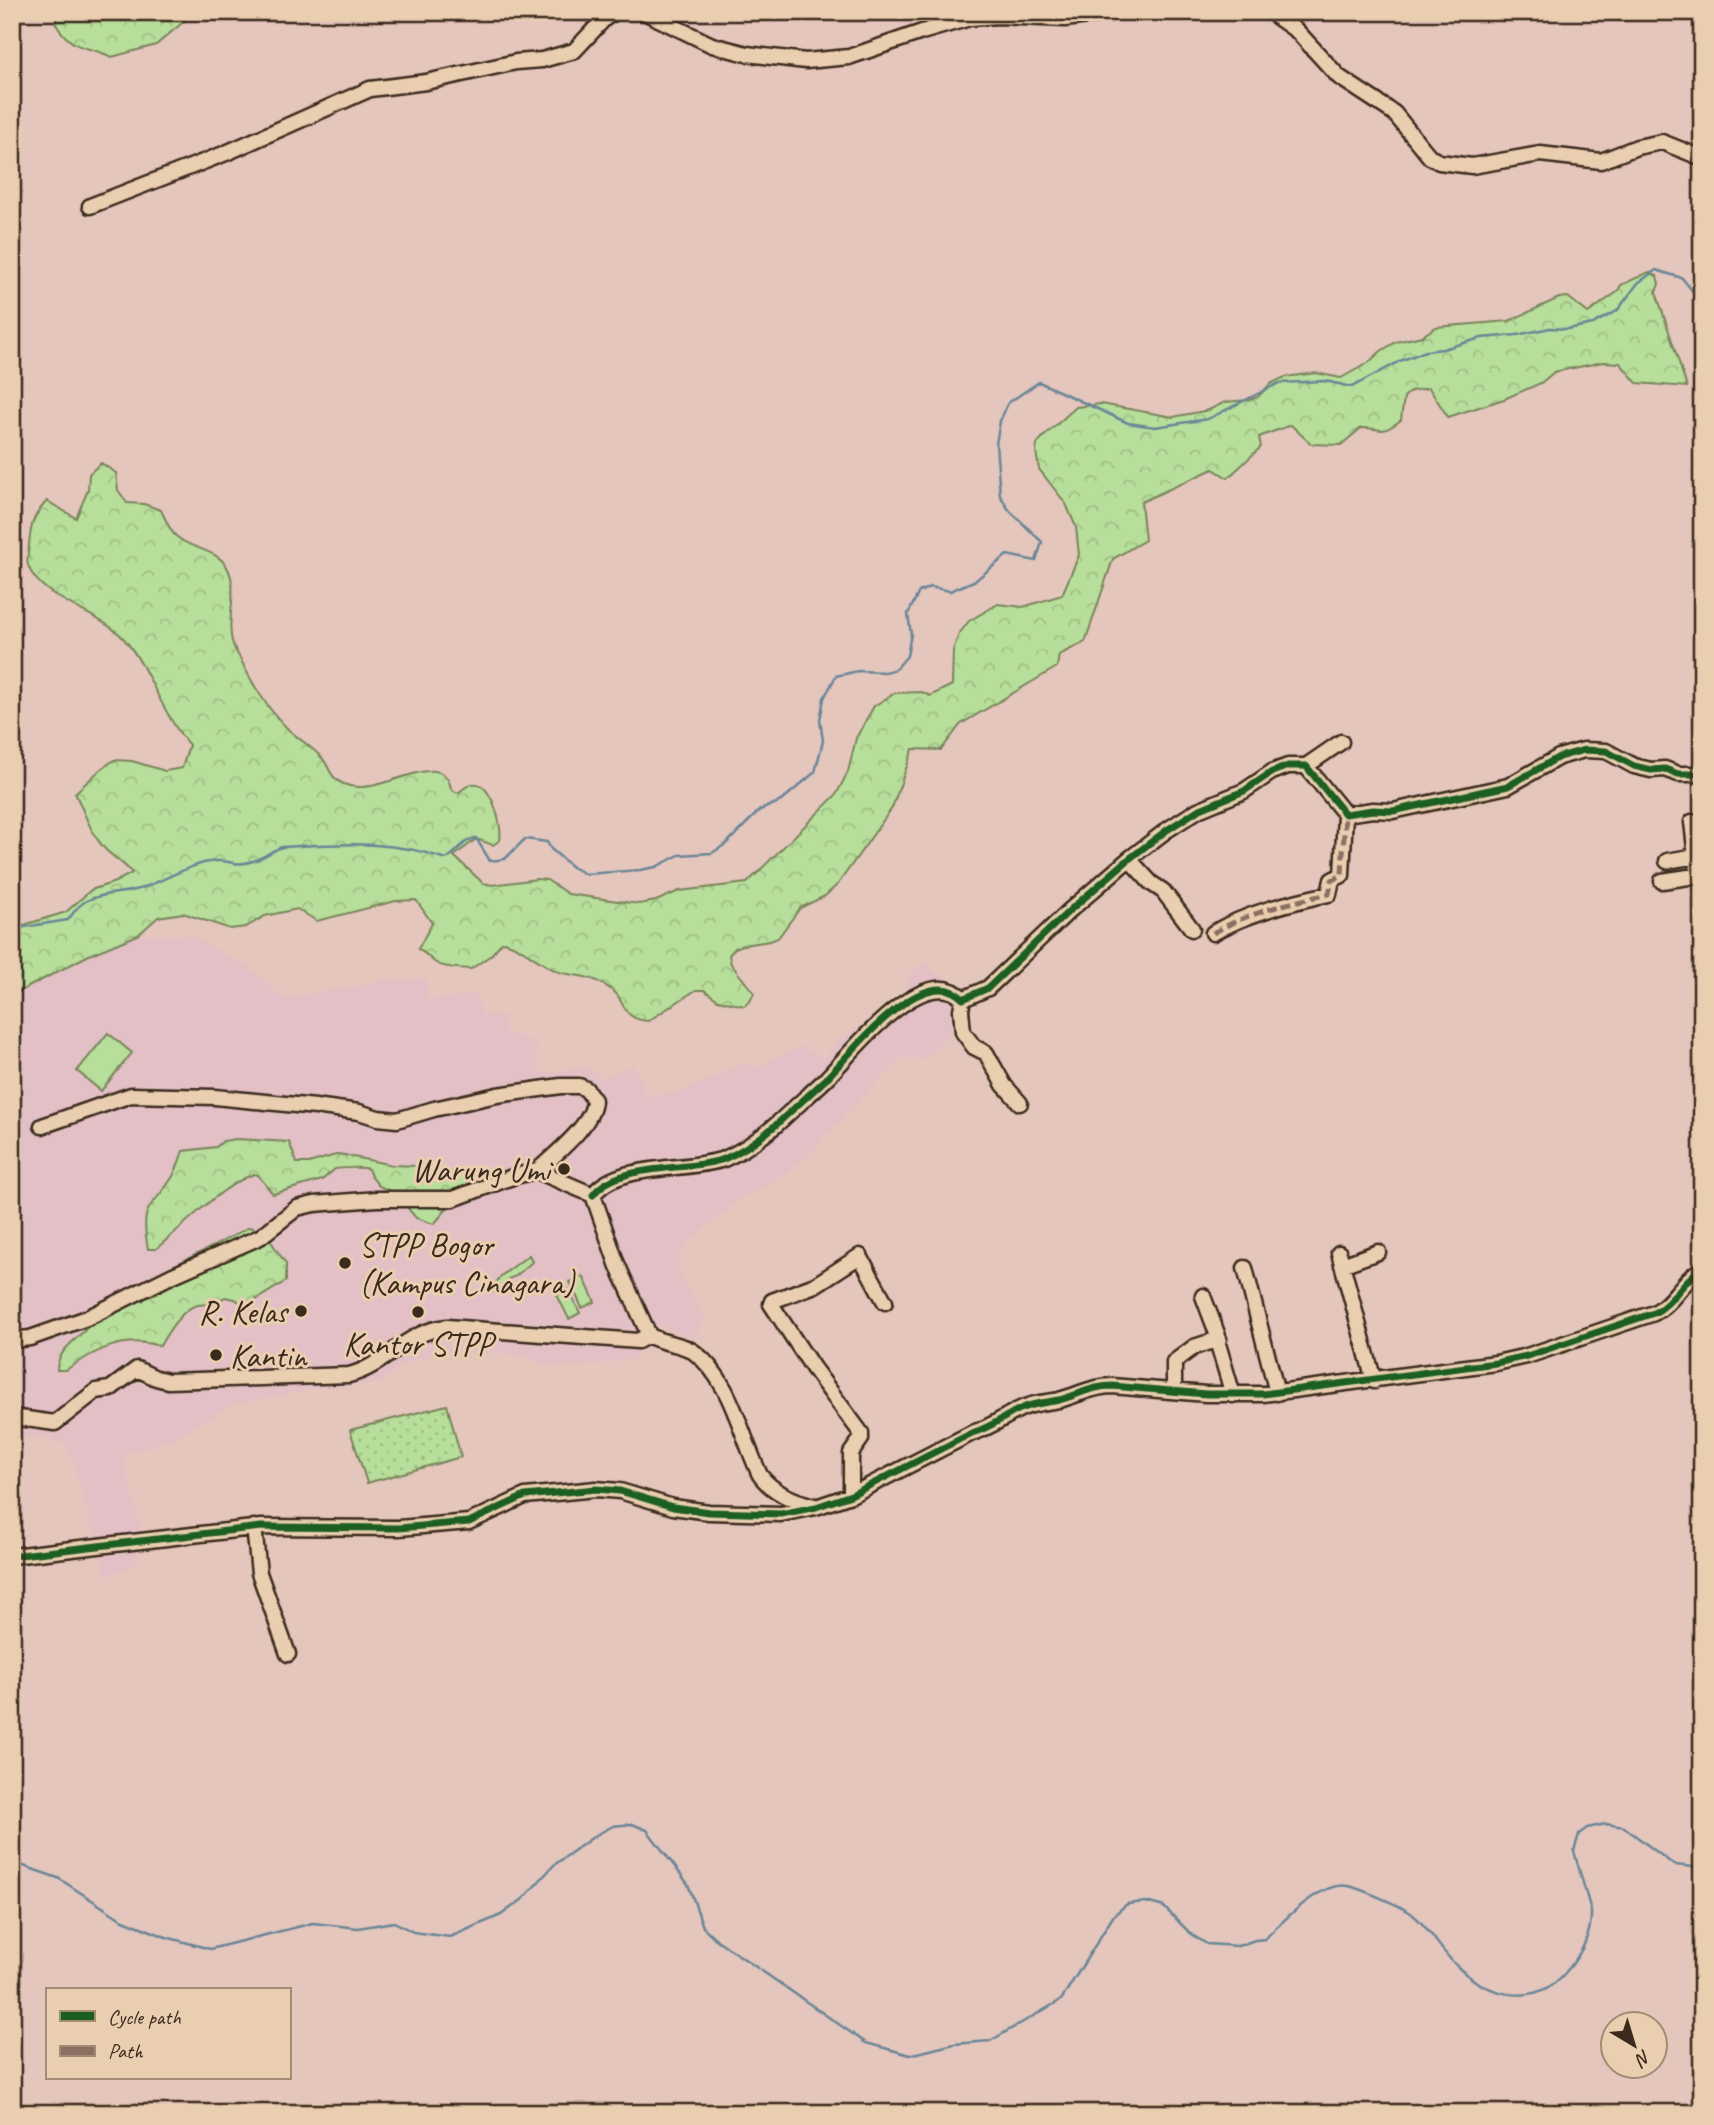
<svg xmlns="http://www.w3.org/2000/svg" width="1714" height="2125" font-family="Caveat,sans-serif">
	<defs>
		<pattern id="grass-dots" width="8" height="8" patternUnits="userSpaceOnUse" patternTransform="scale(1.75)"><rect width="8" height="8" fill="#b7de9a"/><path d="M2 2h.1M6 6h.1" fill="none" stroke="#9ebf84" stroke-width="1.8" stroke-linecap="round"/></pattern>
		<pattern id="forest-crowns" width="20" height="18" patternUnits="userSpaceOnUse" patternTransform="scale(1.75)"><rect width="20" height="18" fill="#b7de9a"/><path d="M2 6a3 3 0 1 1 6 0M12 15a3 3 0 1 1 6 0" fill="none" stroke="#9ebf84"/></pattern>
	</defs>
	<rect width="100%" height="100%" fill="#e5c6bc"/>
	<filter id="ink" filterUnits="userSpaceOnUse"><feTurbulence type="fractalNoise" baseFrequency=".0143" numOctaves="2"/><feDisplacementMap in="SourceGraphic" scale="14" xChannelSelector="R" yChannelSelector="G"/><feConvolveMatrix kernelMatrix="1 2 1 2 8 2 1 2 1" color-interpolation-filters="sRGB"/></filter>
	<g filter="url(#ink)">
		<path fill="#e2c0c5" d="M138,935h54l65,38 28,26 101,-19 40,-2 3,22 46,-6 8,21h21l2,17 9,2 21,9 1,28 9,2 43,-7 12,13 32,-14 8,12 5,19 33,-4 69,-30 11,6 13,-9 29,-14 22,15 17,-21 59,-37 8,-13 4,-18 16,-10 7,12 8,2 15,33v9l-4,14 -28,28 -24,-1 -100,104 -29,20 -26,13 -53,42 -14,19 -1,13 10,22 17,29 -11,18 -42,-14 -13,9 -3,26 -54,7h-36l-20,-9 -20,-4 -63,-1 -28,8 -16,7 -20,16 -64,6 -84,16 -55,33 -52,17 17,78 -3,30 -32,14 -38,-132 -24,-8 -32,4 1,-446 76,-40z"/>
		<path fill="url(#grass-dots)" stroke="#79845c" stroke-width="2" d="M447,1405l14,52 -94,26 -17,-53z"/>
		<path fill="url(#forest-crowns)" stroke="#79845c" stroke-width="2" d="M60,12h135l-39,33 -44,12c-27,-13 -38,-4 -57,-34z
			M1649,272l8,4 2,8 -3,8 31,95 -50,-4 -17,-20 -17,-1 -49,10 -13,11 -37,16 -56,18 -19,-29 -18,3 -7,6 -3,23c-21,16 -17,8 -40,8l-20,17 -30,-1 -20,-19 -32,12 2,10 -33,31 -15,-9 -72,33 4,38 -32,19 -28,83 -26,13 -2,12 -96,57 -20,26 -28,-1 -21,59 -54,76 -13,12 -25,12 -22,30 -8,3 -27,4 -8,3 -6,7 2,9 23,29 -4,8 -6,5 -26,-6 -14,-10h-8l-48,31c-19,-1 -22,-10 -30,-25 -3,-5 -12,-10 -17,-13 -13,-8 -29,-7 -42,-11 -17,-6 -43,-30 -57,-30l-11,13 -20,14c-10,-1 -26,0 -35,-6 -6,-4 -10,-10 -18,-14l14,-26 -16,-23 -20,1 -79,20 -20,-12 -32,7 -19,11 -16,2 -47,-16 -25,4 -20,18 -49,20 -76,40 -1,3v-76l5,5 49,-15 25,-22 24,-8 17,-9c-8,-10 -18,-15 -26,-23 -15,-15 -22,-39 -31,-57l26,-24 13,-9 18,1 33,10 17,-3 7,-23c-27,-31 -38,-73 -64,-105 -22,-27 -87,-41 -97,-75 -2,-5 1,-15 1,-21 2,-20 4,-28 18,-43l29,17 12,-28 1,-16 12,-11 15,10 2,17 9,13 17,1 17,6c4,8 9,22 16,27 17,14 43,12 52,34 9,23 -3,48 3,70 1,6 6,13 9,19 12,26 27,50 48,70 11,10 24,18 33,28 5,5 7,13 11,18 32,38 109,-38 118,13l7,4c4,-3 9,-8 14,-9 19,-4 31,42 28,56l-7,5 -17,-6 -22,17 29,27 9,2 45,-6 10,1 21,14 71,10 17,-3 23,-10 68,-8 89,-88 12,-23 8,-34 18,-32 21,-13 27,-1 8,4 22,-11 1,-35 6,-16 10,-13 29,-17 25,3 39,-12 17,-40 -3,-28 -10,-23 -27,-35 -3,-17 1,-8 6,-7 33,-30 25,-3 72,13 36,-7 16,-8 24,-2 9,-3 12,-13 15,-7 31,-4 25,5 27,-15 13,-12 15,-9 26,-6 14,-9 73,-6 50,-23 9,-1 20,16 29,-21 4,-7z
			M236,1139l53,3 8,21h12l30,-9 53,11 25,1 49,9 2,9 -34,40 -18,-6 -21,-25 -16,-7 -8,-10 -3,-7c-5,-2 -27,-1 -33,0l-13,11 -49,14 -15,-19 -4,-1c-35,13 -69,51 -98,75h-8c-9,-48 4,-38 25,-73 4,-7 7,-17 10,-25l33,-4 7,-6z
			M249,1227l15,4 22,33v17l-40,25 -11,-7 -10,-2c-15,10 -11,6 -27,8 -15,2 -31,28 -38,41 -36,-11 -65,4 -94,24h-9c0,-18 16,-28 27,-39 6,-5 8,-12 14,-17 40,-35 104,-60 151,-87z
			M529,1255l3,7 -16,14 -8,3 -10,14 -8,-2 11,-15z"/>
		<path fill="#b7de9a" stroke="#79845c" stroke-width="2" d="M108,1033l24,20 -31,38 -24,-20z
			M583,1276l12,26 -13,6 -12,-26z
			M568,1289l12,24 -11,6 -12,-24z"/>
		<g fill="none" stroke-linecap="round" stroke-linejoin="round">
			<path stroke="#6b8698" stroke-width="2.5" d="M12,929l56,-9c5,-7 10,-15 18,-19 18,-9 36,-7 53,-12 26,-8 51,-26 77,-28 14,-1 20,6 37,0 11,-3 19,-11 29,-14 57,-3 110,-8 164,12 12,-6 16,-19 30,-21l14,23 15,-2 20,-20 22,3 4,7 21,18 13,7 55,-4 16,-3 23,-12 33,-2 14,-9 34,-34 21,-9 34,-29 8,-31 -3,-21 4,-22 12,-22 22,-5 27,1 11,-3 11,-13 4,-22 -3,-20 11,-22 11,-5 20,4 26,-11 31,-25 29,6 6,-19 -33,-32 -9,-15 -4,-51 4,-23 8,-18 31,-21 89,41 27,4 53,-8 71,-36 46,-2 27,6 48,-26 26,-10 17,-2 38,-11 36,-3 33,-7 18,1 25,-5 24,-13 21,-28 18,-13 26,8 20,25
				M12,1862l46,16 63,41 45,18 44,12 103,-26 45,5 36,-6 19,10 37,5 51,-22 22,-16 31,-34 42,-30 17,-9 19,-2 15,6 41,54 15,43 14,13 149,103 44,12 44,-11 36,-3 71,-41 53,-85 13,-11 19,-2 18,5 28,28 15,9 31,2 17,-6 10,-1c18,-18 56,-58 83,-53 11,2 56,21 64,28 19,15 30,40 49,56 30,27 75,37 104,3 15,-17 27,-39 26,-62l-17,-60 5,-17 8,-6 19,-4 18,3 50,38 21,2 7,-3"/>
			<defs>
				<path id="minor" d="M644,12l68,33 35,9 59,7 43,-4 73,-25 48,-14 28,-2 67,3 52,-7
					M1270,12l27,19 42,46 55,36 36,44 9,5 33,4 68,-12 61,7 36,-14 25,-5 40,16
					M90,206l136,-53 144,-64 56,-7 90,-20 26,-2 32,-9 31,-33 10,-6
					M1306,766l35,-24
					M1692,822l6,53
					M1129,859l22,24 12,8 29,38
					M1667,861l29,-5
					M1662,881l40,-6
					M1213,933c34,-20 78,-31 116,-39l3,-14 10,-5 3,-61
					M963,999l-2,11 2,22 11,15 12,6 18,32 16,18
					M322,1107l37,5 19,6 19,2 37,-11 63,-14 64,-9h18l7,3 8,11c0,24 -40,55 -57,71
					M42,1126l89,-31 84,2 101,10
					M593,1195c24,-33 94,-23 131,-36 19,-8 38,-22 53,-35 16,-15 32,-29 48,-44 25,-25 99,-122 138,-81l25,-11 81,-77 60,-52 38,-29 31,-20 46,-19 28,-19 16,-6h18l39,48 28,-4 20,1 115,-25 51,-29 25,-7 22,1 28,15 17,4 14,-1 13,5h24
					M1339,1253l35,128
					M1342,1265l36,-13
					M1245,1268l32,125
					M1203,1296l15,40v8l15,51
					M649,1335c14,10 32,7 45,17 37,27 47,84 66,123 13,18 33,26 55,31
					M12,1340l18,-2 57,-20 84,-42 89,-39 37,-29 17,-4 63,-5h76l62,-23 22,-5 56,24 24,69 32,71
					M1174,1391v-29l20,-15 25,-8
					M12,1417l43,6 41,-32 14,-2 27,-20 19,9 12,3 181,-6c37,-9 57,-44 98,-48l191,14 11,-6
					M851,1495v-42l10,-14v-6l-48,-65 -42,-64 1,-3 43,-16 45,-29 25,46
					M254,1527l5,46 29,81
					M12,1556l249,-29 138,1 70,-6 56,-26 71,-7 24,2 53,16 36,5 72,2 35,-7 35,-12 121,-62c17,-5 29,-14 44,-22 15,-8 28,-8 43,-11 19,-5 34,-14 53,-14l94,8h57l233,-31 31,-7 127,-43c20,-10 28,-33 48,-44"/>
			</defs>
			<use href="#minor" stroke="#3b2a1e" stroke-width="19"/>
			<use href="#minor" stroke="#e9ceb0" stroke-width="14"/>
			<path stroke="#8d6e63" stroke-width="5" stroke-dasharray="10 5" stroke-linecap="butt" d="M1213,933c34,-20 78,-31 116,-39l3,-14 10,-5 3,-61"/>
			<defs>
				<path id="cycleway" d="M593,1195c24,-33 94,-23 131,-36 19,-8 38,-22 53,-35 16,-15 32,-29 48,-44 25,-25 99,-122 138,-81l25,-11 81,-77 60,-52 38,-29 31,-20 46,-19 28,-19 16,-6h18l39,48 28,-4 20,1 115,-25 51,-29 25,-7 22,1 28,15 17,4 14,-1 13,5h24
					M12,1556l249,-29 138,1 70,-6 56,-26 71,-7 24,2 53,16 36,5 72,2 35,-7 35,-12 121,-62c17,-5 29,-14 44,-22 15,-8 28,-8 43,-11 19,-5 34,-14 53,-14l94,8h57l233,-31 31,-7 127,-43c20,-10 28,-33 48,-44"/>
			</defs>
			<use href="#cycleway" stroke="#e9ceb0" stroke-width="11"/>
			<use href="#cycleway" stroke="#1b5e20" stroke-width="7"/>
		</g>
	</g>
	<g fill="#3b2a1e" stroke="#e9ceb0" stroke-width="2.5">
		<circle cx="564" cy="1169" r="7"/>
		<circle cx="345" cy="1263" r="7"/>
		<circle cx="301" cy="1311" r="7"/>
		<circle cx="418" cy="1312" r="7"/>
		<circle cx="216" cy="1355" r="7"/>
	</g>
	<g text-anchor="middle" stroke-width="6" stroke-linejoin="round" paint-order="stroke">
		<g font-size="33" fill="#3b2a1e" stroke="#e9ceb0" text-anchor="end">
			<text x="550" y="1181">Warung Umi</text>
			<text x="359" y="1256" text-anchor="start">STPP Bogor<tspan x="359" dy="38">(Kampus Cinagara)</tspan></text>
			<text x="287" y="1323">R. Kelas</text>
			<text x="418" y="1355" text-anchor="middle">Kantor STPP</text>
			<text x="230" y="1367" text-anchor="start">Kantin</text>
		</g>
	</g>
	<rect width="1714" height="2125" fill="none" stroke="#e9ceb0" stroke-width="42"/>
	<rect x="21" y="21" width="1672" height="2083" fill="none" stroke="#3b2a1e" stroke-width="2.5" filter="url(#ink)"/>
	<rect x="46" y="1988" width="245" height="91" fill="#e9ceb0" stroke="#a38c76" stroke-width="2"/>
	<rect x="60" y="2011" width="35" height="10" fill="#1b5e20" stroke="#a38c76" stroke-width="2"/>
	<text x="108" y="2024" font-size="21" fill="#3b2a1e">Cycle path</text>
	<rect x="60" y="2046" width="35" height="10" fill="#8d6e63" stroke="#a38c76" stroke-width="2"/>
	<text x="108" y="2058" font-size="21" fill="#3b2a1e">Path</text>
	<g transform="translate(1634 2045) rotate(142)"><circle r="33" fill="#e9ceb0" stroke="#a38c76" stroke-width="2"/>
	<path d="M0-5L12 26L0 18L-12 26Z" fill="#3b2a1e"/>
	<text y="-10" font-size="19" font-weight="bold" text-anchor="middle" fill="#3b2a1e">N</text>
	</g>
</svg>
